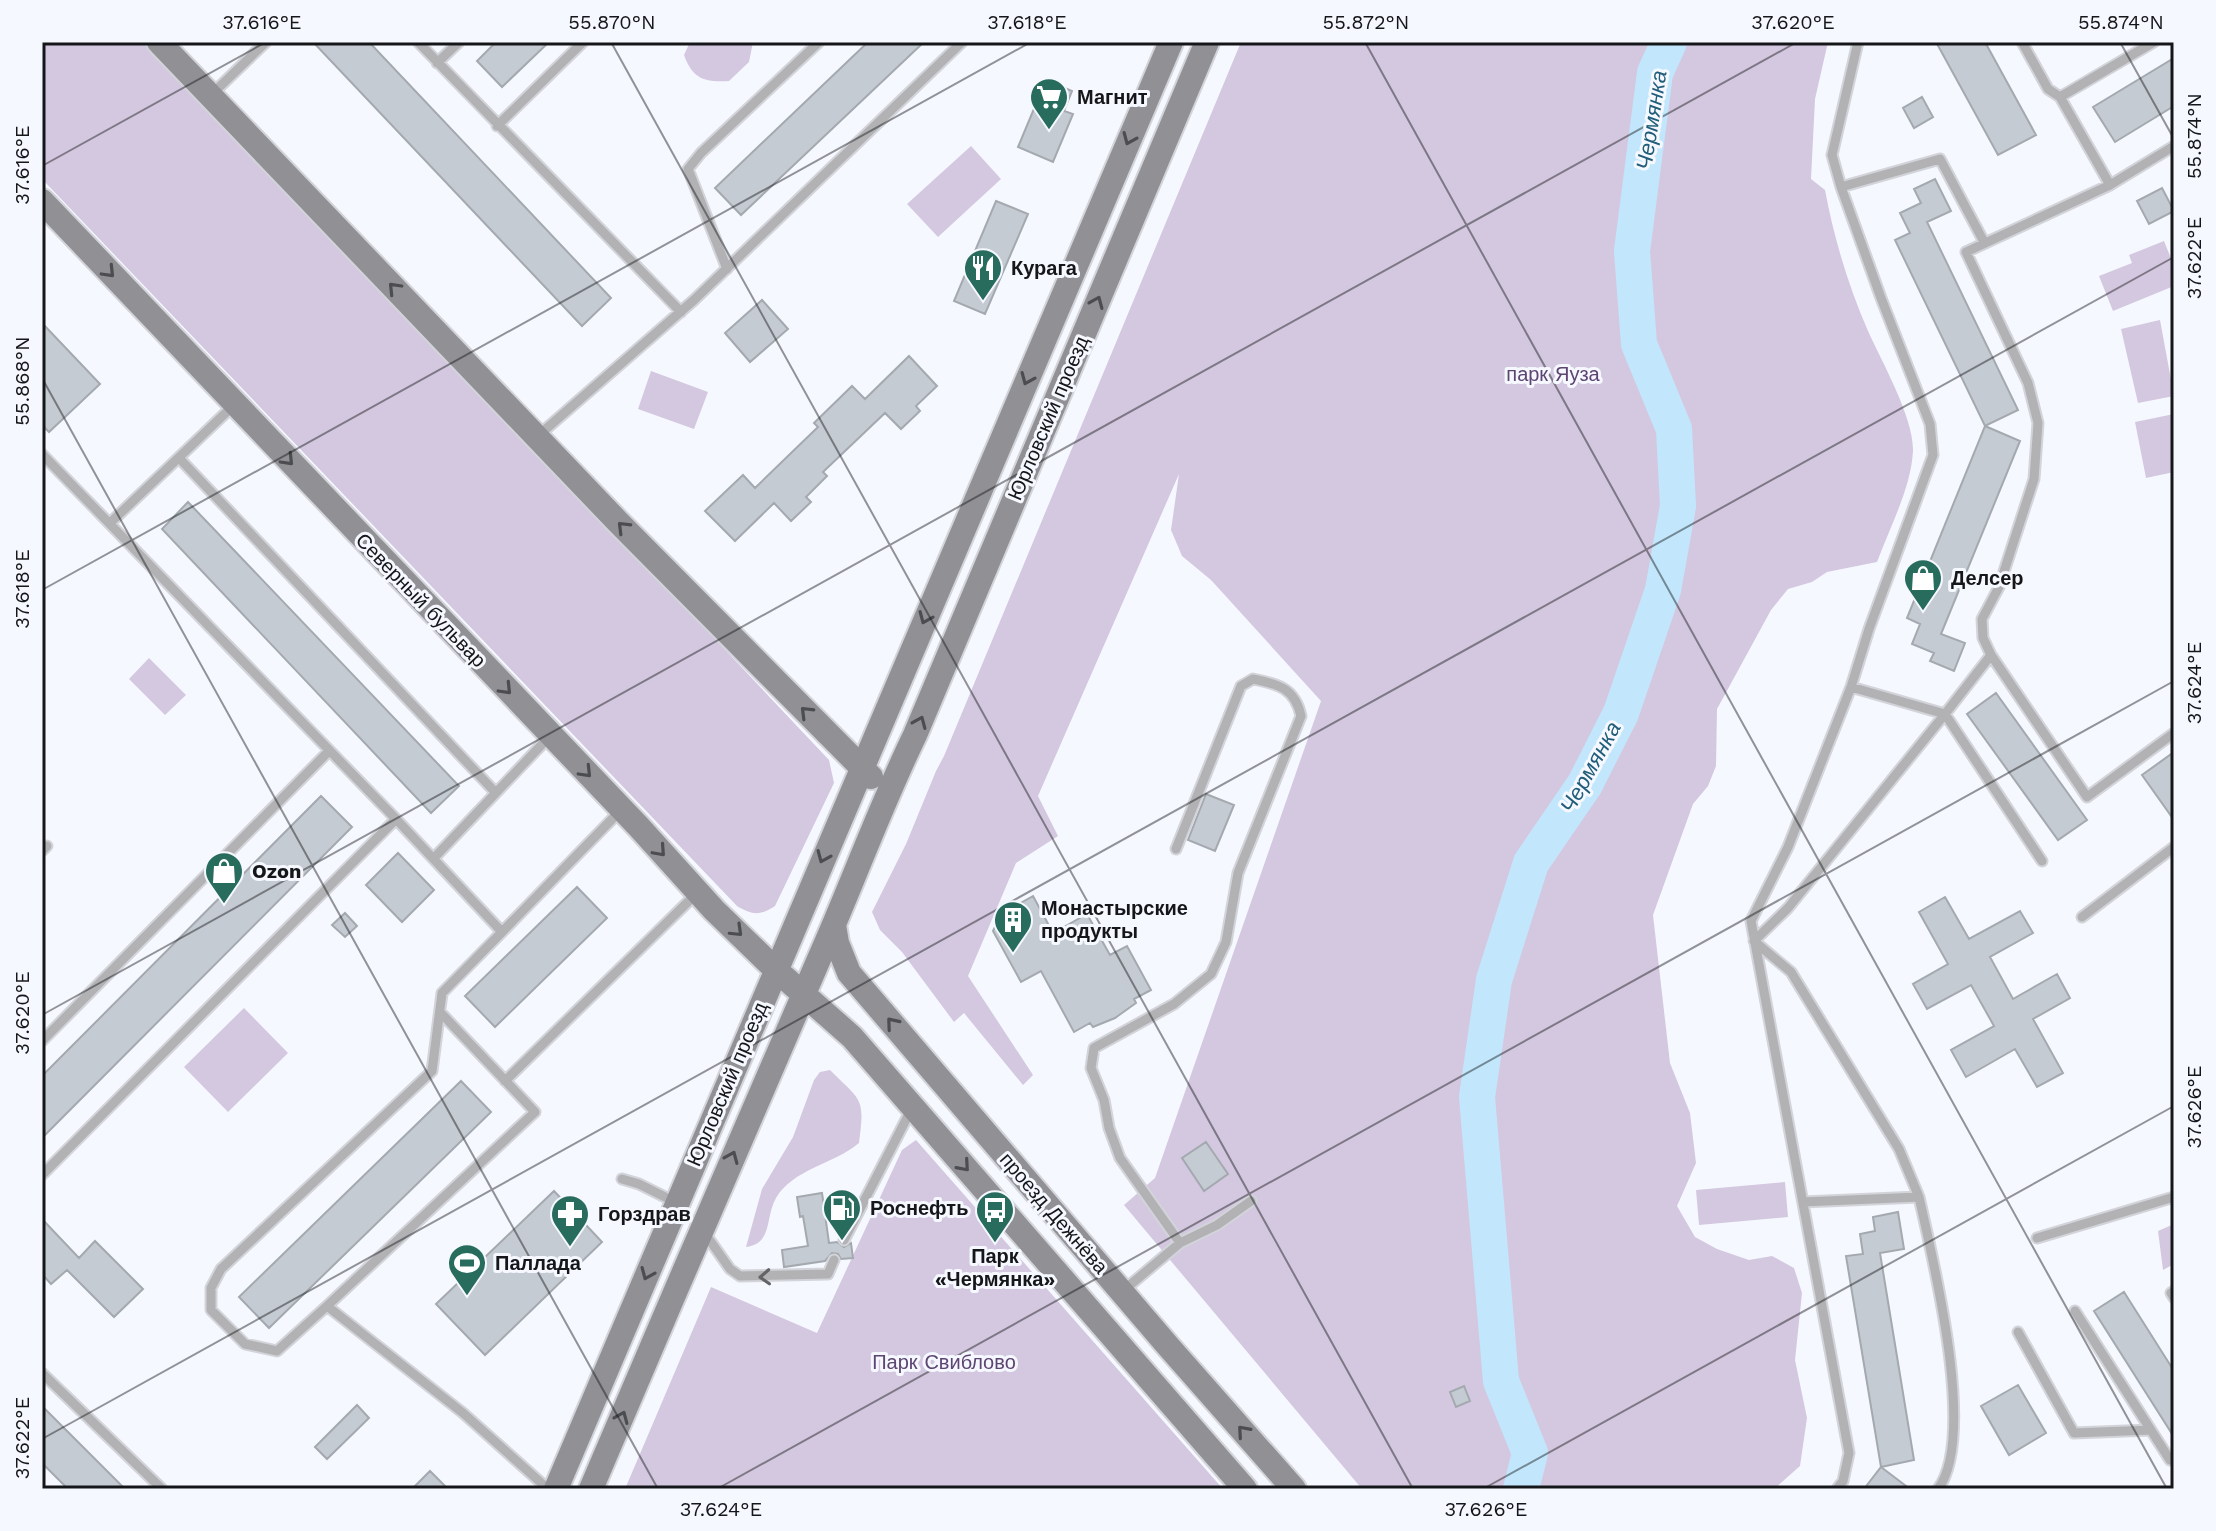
<svg xmlns="http://www.w3.org/2000/svg" width="2216" height="1531" font-family="'Work Sans',sans-serif">
	<rect width="100%" height="100%" fill="#f6f8ff"/>
	<path fill="#d4c8e0" d="M42,42h102l178,180 507,538 5,23 -59,123c-15,10 -23,9 -38,0l-695,-727z
		M690,42h63l-4,20 -20,19c-24,1 -36,-1 -45,-26z
		M1241,42h587l-13,57 -4,80 14,11c9,48 23,95 43,141 14,31 46,87 45,120 -2,37 -23,76 -36,111l-50,10 -15,10 -24,7 -17,21 -54,99 -1,57 -8,20 -15,18 -40,111 17,148 20,50 6,50 -19,43 18,31 22,12 32,11 23,-4 22,12 8,25 -7,67 12,58 -7,48 -26,23h-412l-238,-284 31,-27 166,-477 -110,-121 -29,-24 -11,-26 8,-56 -141,322 20,40 -42,27 -48,113 65,99 -10,10 -59,-72 -10,9 -52,-70 -22,-22 -8,-18 34,-68 30,-73 8,-15z
		M971,146l30,33 -63,58 -31,-33z
		M2164,241l10,25v20l-61,25 -14,-35 33,-13 -3,-8z
		M2160,320l14,76 -36,7 -17,-74z
		M651,371l57,21 -14,37 -56,-20z
		M2174,414v58l-28,6 -11,-56z
		M149,658l37,37 -21,20 -36,-36z
		M244,1008l44,45 -60,59 -44,-45z
		M830,1070c32,32 35,27 29,73 -25,21 -66,26 -83,55 -11,19 -3,46 -30,49l16,-58 31,-52 21,-57 6,-8z
		M916,1140l307,349h-598l86,-202 106,46 85,-183z
		M1785,1182l3,35 -89,8 -3,-35z
		M2174,1224v40l-11,6 -5,-39z"/>
	<g fill="none" stroke-linecap="round" stroke-linejoin="round">
		<path stroke="#c2e7fc" stroke-width="36" d="M1521,1489l9,-36 -29,-72 -24,-284 17,-117 37,-117 54,-79 36,-71 42,-123 15,-84 -4,-77 -35,-85 -7,-93 23,-178 14,-31"/>
	</g>
	<path fill="#c5cbd2" stroke="#a3a9af" stroke-width="2" d="M313,42h56l242,256 -29,28z
		M496,42h53l-47,45 -25,-26z
		M868,42h56l-183,173 -26,-27z
		M1936,42h49l51,93 -38,20z
		M2174,58v48l-59,36 -22,-35z
		M1046,80l26,11 -8,20 9,3 -20,48 -35,-15z
		M1922,97l11,20 -19,11 -11,-20z
		M1935,179l16,32 -24,11 91,188 -33,16 -90,-186 15,-7 -10,-20 21,-10 -7,-14z
		M2162,188l12,23 -25,13 -12,-23z
		M996,201l32,13 -43,100 -31,-13z
		M762,300l26,29 -38,33 -25,-29z
		M42,323l58,61 -51,48 -7,-7z
		M909,356l28,30 -21,20 4,5 -19,18 -16,-16 -62,59 4,4 -21,21 5,5 -20,19 -17,-18 -39,38 -30,-30 38,-36 12,13 63,-61 -4,-4 38,-37 13,13z
		M1985,426l35,15 -79,193 24,9 -11,28 -24,-10 4,-8 -22,-9 8,-20 -13,-6z
		M188,502l271,284 -28,27 -269,-284z
		M1996,693l91,127 -29,20 -91,-126z
		M2174,752v68l-32,-45z
		M1206,794l28,11 -19,46 -27,-11z
		M321,796l31,31 -310,311v-62z
		M398,853l36,37 -32,32 -36,-37z
		M577,887l30,31 -112,109 -30,-31z
		M1033,896l20,37 34,-19 23,41 17,-9 24,44 -17,9 2,4 -21,15 -22,9 -3,-4 -16,9 -33,-61 -20,11 -28,-51 8,-17z
		M1945,897l24,42 51,-28 13,22 -43,24 23,42 44,-25 13,24 -37,21 30,54 -26,14 -22,-38 -49,28 -15,-27 43,-24 -23,-41 -44,24 -14,-25 35,-20 -29,-52z
		M345,913l12,13 -12,11 -13,-12z
		M461,1081l30,31 -222,216 -30,-31z
		M1206,1142l22,32 -24,17 -22,-33z
		M554,1191l48,51 -117,113 -49,-51z
		M822,1193l7,50 8,-1 7,5 7,-4 2,15 -12,1 -3,-5 -6,-1 -7,8 -41,6 -2,-17 26,-4 -5,-30 -3,1 -3,-20z
		M1898,1212l6,37 -24,4 34,207 -33,7 -35,-211 17,-2 -3,-20 15,-3 -2,-14z
		M42,1219l37,39 16,-17 48,48 -29,28 -47,-47 -16,14 -9,-10z
		M2124,1292l50,79v66l-80,-126z
		M2018,1385l28,48 -37,22 -28,-49z
		M1464,1386l6,15 -14,6 -6,-15z
		M357,1405l12,13 -42,41 -12,-12z
		M42,1406l83,83h-57l-26,-26z
		M1881,1467l29,22h-46z
		M430,1471l18,18h-36z"/>
	<g fill="none" stroke-linecap="round" stroke-linejoin="round">
		<defs>
			<path id="service" d="M418,42l263,270
				M2022,42l26,47 12,8 94,-55
				M437,63l22,-21
				M211,95l55,-53
				M2060,97l50,88
				M497,126l86,-84
				M1841,187l99,-28 44,83
				M727,269l-39,-100 13,-16 118,-111
				M539,435l155,-135 268,-258
				M42,454l354,365 -354,356
				M179,458l316,334
				M110,523l125,-119
				M1991,655l96,142 87,-64
				M1851,687l94,27 46,-59 -8,-17 -1,-19 17,-32 35,-108 4,-56 -10,-40 -62,-131 144,-67 64,-39
				M396,819l106,113 -60,61 -10,78 -211,198 -10,19v22l34,34 32,7 50,-45 136,107 85,76
				M1176,849l65,-163 12,-7c25,5 42,9 48,37l-63,157 -12,69 -15,32 -37,30 -80,44 -3,20 13,32 5,28 11,30 60,85 37,-18 34,-24
				M42,851l5,-5
				M434,858l116,-122
				M2082,917l92,-70
				M502,932l118,-121
				M42,1041l287,-290
				M505,1081l192,-188
				M622,1179l17,5 38,19
				M1919,1197l-20,-48 -108,-177 -37,-31 34,-33 157,-194 97,147
				M1803,1202l116,-5c14,63 58,240 19,292
				M704,1232l26,37 10,7 88,-2 6,-14
				M2037,1238l137,-41
				M844,1240l67,-130
				M1124,1290l56,-47
				M2174,1291l-3,2 3,5
				M327,1306l208,-194 -95,-100
				M2075,1311l95,149 4,1
				M2018,1332l56,101 77,-3
				M42,1373l120,116
				M1837,1489l6,-8 6,-28 -98,-532 37,-74 63,-160 18,-58 64,-174 -3,-31 -49,-126 -40,-111 -9,-32 26,-113"/>
			<path id="secondary" d="M159,42l459,480 253,255
				M42,201l597,626 75,83 62,60 76,67 393,452
				M834,925l3,18 12,30 319,373 126,143
				M556,1489l615,-1447
				M591,1489c75,-177 152,-354 228,-530 33,-74 60,-150 96,-224l292,-693"/>
		</defs>
		<use href="#service" stroke="#d2d4da" stroke-width="13"/>
		<use href="#secondary" stroke="#d2d4da" stroke-width="28"/>
		<use href="#service" stroke="#b2b2b5" stroke-width="9"/>
		<use href="#secondary" stroke="#909095" stroke-width="24"/>
	</g>
	<defs><path id="oneway-chevron" d="M-2-3.5L2.5 0L-2 3.5" fill="none" stroke-width="1.6" stroke-linecap="round" stroke-linejoin="round" transform="scale(2)"/></defs>
	<g stroke="#4c4d51">
		<use href="#oneway-chevron" transform="translate(1129 139) rotate(113)"/>
		<use href="#oneway-chevron" transform="translate(109 272) rotate(46)"/>
		<use href="#oneway-chevron" transform="translate(394 288) rotate(-134)"/>
		<use href="#oneway-chevron" transform="translate(1097 302) rotate(-67)"/>
		<use href="#oneway-chevron" transform="translate(1027 379) rotate(113)"/>
		<use href="#oneway-chevron" transform="translate(288 460) rotate(46)"/>
		<use href="#oneway-chevron" transform="translate(623 527) rotate(-135)"/>
		<use href="#oneway-chevron" transform="translate(925 618) rotate(113)"/>
		<use href="#oneway-chevron" transform="translate(506 689) rotate(46)"/>
		<use href="#oneway-chevron" transform="translate(806 712) rotate(-135)"/>
		<use href="#oneway-chevron" transform="translate(920 722) rotate(-67)"/>
		<use href="#oneway-chevron" transform="translate(586 772) rotate(46)"/>
		<use href="#oneway-chevron" transform="translate(660 851) rotate(48)"/>
		<use href="#oneway-chevron" transform="translate(823 857) rotate(113)"/>
		<use href="#oneway-chevron" transform="translate(737 931) rotate(44)"/>
		<use href="#oneway-chevron" transform="translate(892 1023) rotate(-130)"/>
		<use href="#oneway-chevron" transform="translate(732 1157) rotate(-67)"/>
		<use href="#oneway-chevron" transform="translate(964 1166) rotate(49)"/>
		<use href="#oneway-chevron" transform="translate(647 1274) rotate(113)"/>
		<use href="#oneway-chevron" transform="translate(622 1417) rotate(-67)"/>
		<use href="#oneway-chevron" transform="translate(1243 1431) rotate(-131)"/>
	</g>
	<use stroke="#646467" href="#oneway-chevron" transform="translate(765 1277) rotate(177)"/>
	<path fill="none" stroke="#151619" stroke-width="2" stroke-opacity="0.45" d="M611,42l802,1447M1365,42l802,1447M2120,42l54,97M42,166l224,-124M42,378l616,1111M42,590l989,-548M42,1015l1755,-973M42,1439l2132,-1182M717,1489l1457,-808M1483,1489l691,-383"/>
	<defs>
		<symbol id="supermarket-pin" viewBox="-11 -11 22 30"><path d="M0 17L-7.5 6A9.5 9.5 0 1 1 7.5 6Z" fill="#286c5e" stroke="#f6f8ff"/><path d="M-6-5.5h2.5l.6 2H6L4.5 2H-2.5L-4.4-4H-6ZM-1.5 3.2a1.3 1.3 0 1 0 .1 0ZM3 3.2a1.3 1.3 0 1 0 .1 0Z" fill="#fff"/></symbol>
		<symbol id="restaurant-pin" viewBox="-11 -11 22 30"><path d="M0 17L-7.5 6A9.5 9.5 0 1 1 7.5 6Z" fill="#286c5e" stroke="#f6f8ff"/><path d="M-5-6h1v4h1v-4h1v4h1v-4h1v5L-1.5 .5V6h-2V.5L-5-1ZM5-6V6H3V1.5H1.5Q1.5-4 5-6Z" fill="#fff"/></symbol>
		<symbol id="shop-pin" viewBox="-11 -11 22 30"><path d="M0 17L-7.5 6A9.5 9.5 0 1 1 7.5 6Z" fill="#286c5e" stroke="#f6f8ff"/><path d="M-5-2.5h2.3a2.7 3.5 0 0 1 5.4 0H5L5.5 6h-11ZM-1.5-2.5h3a1.5 2.3 0 0 0-3 0Z" fill="#fff"/></symbol>
		<symbol id="building-pin" viewBox="-11 -11 22 30"><path d="M0 17L-7.5 6A9.5 9.5 0 1 1 7.5 6Z" fill="#286c5e" stroke="#f6f8ff"/><path d="M-4-6H4V6H1V3H-1V6H-4ZM-2.5-4.3h1.7v1.8h-1.7ZM.8-4.3h1.7v1.8H.8ZM-2.5-1h1.7V.8h-1.7ZM.8-1h1.7V.8H.8Z" fill="#fff"/></symbol>
		<symbol id="fuel-pin" viewBox="-11 -11 22 30"><path d="M0 17L-7.5 6A9.5 9.5 0 1 1 7.5 6Z" fill="#286c5e" stroke="#f6f8ff"/><path d="M-5.5-6h7V0h2V4h1.3V-2.5L3-4.5l.8-.8L6-3V5H2.5V1h-1V6h-7ZM-4.2-4.7v3.2H.2V-4.7Z" fill="#fff"/></symbol>
		<symbol id="bus-pin" viewBox="-11 -11 22 30"><path d="M0 17L-7.5 6A9.5 9.5 0 1 1 7.5 6Z" fill="#286c5e" stroke="#f6f8ff"/><path d="M-5-6H5V4H4V6H2V4H-2V6H-4V4H-5ZM-3.5-4V0h7V-4ZM-3.5 1.2v1.5H-2V1.2ZM2 1.2v1.5H3.5V1.2Z" fill="#fff"/></symbol>
		<symbol id="pharmacy-pin" viewBox="-11 -11 22 30"><path d="M0 17L-7.5 6A9.5 9.5 0 1 1 7.5 6Z" fill="#286c5e" stroke="#f6f8ff"/><path d="M-2-6h4v4h4v4h-4v4h-4v-4h-4v-4h4Z" fill="#fff"/></symbol>
		<symbol id="stadium-pin" viewBox="-11 -11 22 30"><path d="M0 17L-7.5 6A9.5 9.5 0 1 1 7.5 6Z" fill="#286c5e" stroke="#f6f8ff"/><path d="M0-5a6.5 5 0 1 0 0 10a6.5 5 0 1 0 0-10ZM-3.5-1.8h7v3.6h-7Z" fill="#fff"/></symbol>
	</defs>
	<g fill-rule="evenodd">
		<use href="#supermarket-pin" x="1027" y="75" width="44" height="60"/>
		<use href="#restaurant-pin" x="961" y="246" width="44" height="60"/>
		<use href="#shop-pin" x="1901" y="556" width="44" height="60"/>
		<use href="#shop-pin" x="202" y="849" width="44" height="60"/>
		<use href="#building-pin" x="991" y="898" width="44" height="60"/>
		<use href="#fuel-pin" x="820" y="1186" width="44" height="60"/>
		<use href="#bus-pin" x="973" y="1188" width="44" height="60"/>
		<use href="#pharmacy-pin" x="548" y="1192" width="44" height="60"/>
		<use href="#stadium-pin" x="445" y="1241" width="44" height="60"/>
	</g>
	<g text-anchor="middle" stroke-width="6" stroke-linejoin="round" paint-order="stroke">
		<g font-size="20" font-weight="bold" fill="#151619" stroke="#f6f8ff" text-anchor="start">
			<text x="1077" y="104">Магнит</text>
			<text x="1011" y="275">Курага</text>
			<text x="1951" y="585">Делсер</text>
			<text x="252" y="878">Ozon</text>
			<text x="1041" y="915">Монастырские<tspan x="1041" dy="23">продукты</tspan></text>
			<text x="870" y="1215">Роснефть</text>
			<text x="598" y="1221">Горздрав</text>
			<text x="995" y="1263" text-anchor="middle">Парк<tspan x="995" dy="23">«Чермянка»</tspan></text>
			<text x="495" y="1270">Паллада</text>
		</g>
		<g font-size="20" fill="#5d4572" stroke="#f6f8ff">
			<text x="1553" y="381">парк Яуза</text>
			<text x="944" y="1369">Парк Свиблово</text>
		</g>
		<g font-size="20" fill="#151619" stroke="#f6f8ff">
			<text transform="translate(1048 418) rotate(-67)" y="7">Юрловский проезд</text>
			<text transform="translate(421 600) rotate(46)" y="7">Северный бульвар</text>
			<text transform="translate(727 1084) rotate(-67)" y="7">Юрловский проезд</text>
			<text transform="translate(1054 1213) rotate(49)" y="7">проезд Дежнёва</text>
		</g>
		<g font-size="22" font-style="italic" fill="#205d7a" stroke="#f6f8ff">
			<text transform="translate(1651 120) rotate(-81)" y="8">Чермянка</text>
			<text transform="translate(1590 767) rotate(-61)" y="8">Чермянка</text>
		</g>
	</g>
	<rect width="2216" height="1531" fill="none" stroke="#f6f8ff" stroke-width="88"/>
	<rect x="44" y="44" width="2128" height="1443" fill="none" stroke="#151619" stroke-width="3"/>
	<g font-size="20" text-anchor="middle" fill="#151619">
		<text x="262" y="29">37.616°E</text>
		<text x="612" y="29">55.870°N</text>
		<text x="1027" y="29">37.618°E</text>
		<text x="1366" y="29">55.872°N</text>
		<text x="1793" y="29">37.620°E</text>
		<text x="2121" y="29">55.874°N</text>
		<text transform="translate(2194 136) rotate(-90)" y="7">55.874°N</text>
		<text transform="translate(22 165) rotate(-90)" y="7">37.616°E</text>
		<text transform="translate(2194 258) rotate(-90)" y="7">37.622°E</text>
		<text transform="translate(22 381) rotate(-90)" y="7">55.868°N</text>
		<text transform="translate(22 589) rotate(-90)" y="7">37.618°E</text>
		<text transform="translate(2194 683) rotate(-90)" y="7">37.624°E</text>
		<text transform="translate(22 1013) rotate(-90)" y="7">37.620°E</text>
		<text transform="translate(2194 1107) rotate(-90)" y="7">37.626°E</text>
		<text transform="translate(22 1438) rotate(-90)" y="7">37.622°E</text>
		<text x="721" y="1516">37.624°E</text>
		<text x="1486" y="1516">37.626°E</text>
	</g>
</svg>
